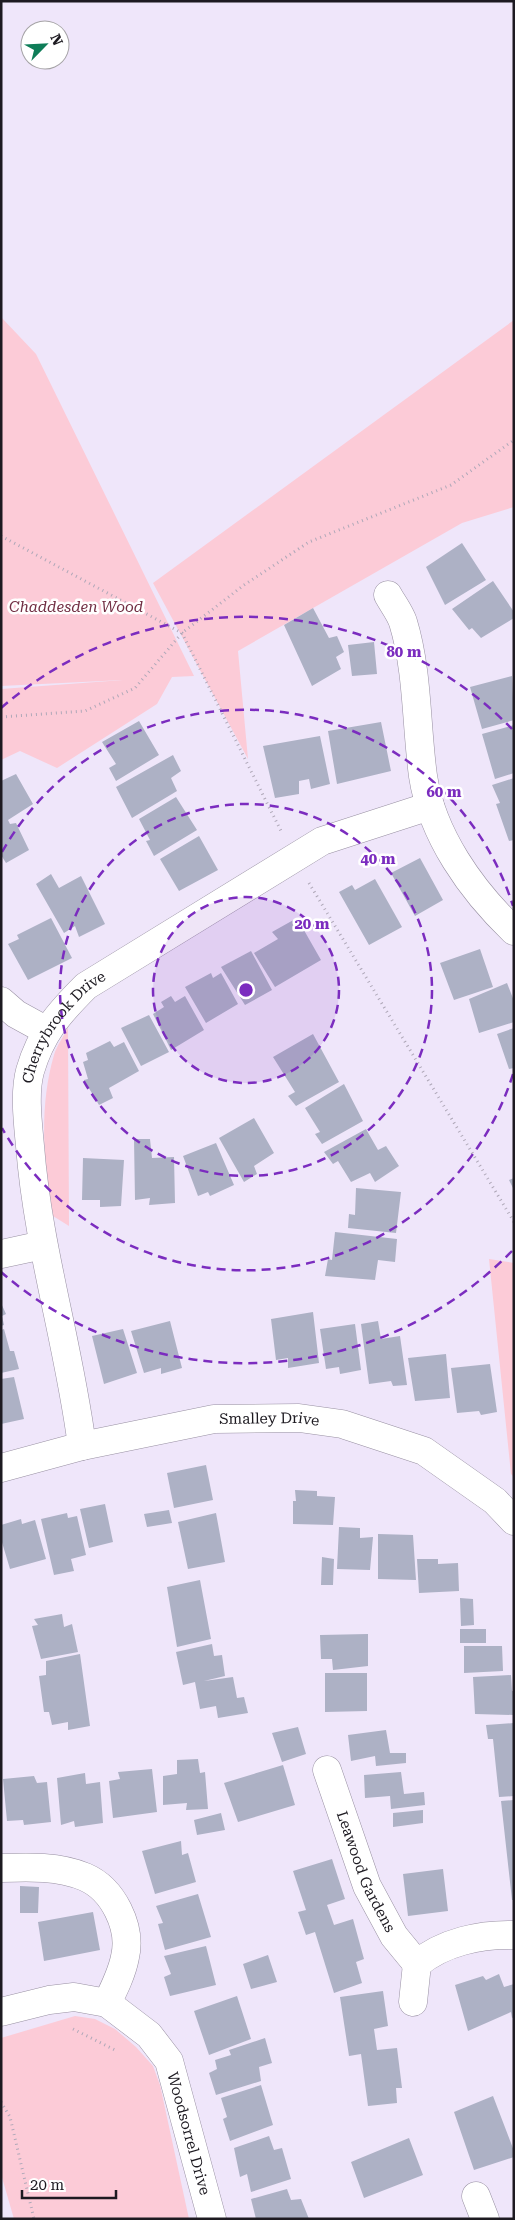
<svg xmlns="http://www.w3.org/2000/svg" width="515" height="2220" font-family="'Roboto Serif',serif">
	<rect width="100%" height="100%" fill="#efe6fa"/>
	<path fill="#fccbd7" d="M1,317l35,37 158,322 -22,1 -15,27 -100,64 -37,-17 -19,9v-71l122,-9 -122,6z
		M514,320v187l-52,16 -224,128 10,108 -95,-176z
		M68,1027l1,199 -16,-10c-10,-52 -14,-110 1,-161 3,-10 10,-19 14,-28z
		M489,1259l25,4v214l-3,-3z
		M75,2016l20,3 20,10 21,18 17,19 7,19 29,134h-175l-13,-45v-136z"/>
	<path fill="#adb1c5" d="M462,543l24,37 -41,25 -19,-38z
		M493,581l21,31v6l-33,20 -9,-10 -3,2 -17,-21z
		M313,608l16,30 8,-2 7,16 -8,5 5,12 -29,17 -28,-61z
		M374,642l3,32 -25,2 -4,-31z
		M512,676l2,44 -32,9 -12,-42z
		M139,721l20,34 -43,26 -7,-13 7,-4 -14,-22z
		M381,722l10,49 -54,13 -9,-53z
		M514,725v48l-19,6 -13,-45z
		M320,736l10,48 -19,5 -2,-10 -10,2v13l-24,4 -12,-52z
		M173,755l8,16 -10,7 6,13 -45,27 -16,-31z
		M16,774l17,30 -25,16 2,4 6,-1 13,27 -23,13 -5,-8v-74z
		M514,778v62l-5,1 -13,-37 4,-1 -8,-18z
		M176,797l21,33 -43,26 -8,-15 4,-1 -11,-21z
		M199,836l19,34 -39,21 -19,-32z
		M420,858l23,42 -28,16 -24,-43z
		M51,874l8,14 22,-12 24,48 -26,13 -4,-11 -11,7 -28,-49z
		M375,879l27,48 -33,18 -30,-53 13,-7 3,5z
		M51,918l21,40 -44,22 -20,-36 11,-5 -2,-4z
		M297,918l24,42 -46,27 -21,-34 24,-14 -6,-7z
		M480,949l13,38 -39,13 -14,-37z
		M251,951l21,39 -27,15 -24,-38z
		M211,973l2,5 8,-5 17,31 -32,19 -21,-36z
		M507,983l7,18v21l-35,11 -10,-34z
		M171,996l4,6 10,-6 19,34 -33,20 -18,-36 11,-7 -3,-5z
		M149,1015l20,37 -28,14 -20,-38z
		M514,1028v40l-5,1 -12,-35z
		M313,1034l26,48 -43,24 -8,-10 7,-4 -22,-35z
		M110,1041l4,6 10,-5 15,29 -30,17 4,10 -14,7 -15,-25 4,-1 -5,-17 5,-2 -2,-7z
		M344,1084l19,37 -41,23 -7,-10 5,-2 -15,-24z
		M254,1118l20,35 -20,13 3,8 -13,8 -25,-44z
		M366,1129l12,21 8,-4 13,20 -24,16 -5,-9 -19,9 -13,-21 -5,3 -9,-12z
		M134,1139h16l2,19 22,-1 1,46 -26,2 1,-7 -15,2z
		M216,1143l18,42 -24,11 -2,-4 -10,4 -15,-40z
		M83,1158l41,2 -3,46 -21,1v-7h-18z
		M514,1178v12l-5,-10z
		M356,1188l45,4 -5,41 -48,-5 1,-14 6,1z
		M335,1232l62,7 -2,23 -17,-2 -3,20 -50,-4 3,-17 4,1z
		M1,1303l5,11 -4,2 2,9 -3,1z
		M313,1312l6,51 -31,5v-10l-12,2 -5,-41z
		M170,1321l12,47 -21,6v-6l-17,5 -13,-42z
		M378,1321l3,18 19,-3 7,49 -14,1 -2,-5 -22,3 -8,-60z
		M355,1324l6,46 -21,4 -1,-7 -13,2 -6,-40z
		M4,1329l6,22h4l5,18 -18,4v-43z
		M123,1329l14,44 -33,11 -12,-48z
		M446,1354l4,44 -35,3 -7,-43z
		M490,1364l7,48 -16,3 -2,-4 -22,2 -6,-45z
		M14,1377l10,42 -23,5v-45z
		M206,1465l7,35 -39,8 -7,-35z
		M295,1490l22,1v5l18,1 -2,28 -40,-1v-23h3z
		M105,1504l8,38 -24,6 -9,-39z
		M169,1510l3,13 -25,4 -3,-13z
		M67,1513l1,5 9,-2 9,39 -15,4 3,12 -20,4 -13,-56z
		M216,1513l9,49 -37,7 -10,-47z
		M21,1519l1,5 13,-4 11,39 -36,10 -9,-30v-14z
		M339,1527l21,1v10l13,-1 -3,33 -33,-1z
		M378,1534l35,1 3,45 -38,-1z
		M322,1557l12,2 -1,26h-12z
		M417,1559h21v5l20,-1 1,28 -40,2z
		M200,1580l11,59 -34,8 -10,-60z
		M460,1598l13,1 1,26 -13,1z
		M62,1614l2,13 8,-3 6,28 -37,7 -9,-33 6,-1 -4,-6z
		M460,1629h26v14h-26z
		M368,1634v32l-35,4 -1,-11h-11l-1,-24z
		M212,1644l2,12 8,-1 3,21 -21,5 29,-4 4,21 7,-1 4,16 -30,5 -2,-12 -16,3 -5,-27 -12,3 -7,-33z
		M464,1646h38l1,25 -39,2z
		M80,1654l10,72 -22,4v-8l-16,3 -3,-13h-5l-5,-36 7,-1v-14z
		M325,1673h42v38l-42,1z
		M511,1675l1,16h2v24l-39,-1 -2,-37z
		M514,1723v73l-15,1 -6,-58h-5l-2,-14z
		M298,1727l8,27 -24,8 -10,-29z
		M386,1730l4,23h16v10l-30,3 -1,-10 -24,5 -3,-26z
		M198,1759l2,14 5,-1 3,37 -22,1 1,-7 -24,2v-29l14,-2v-14z
		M283,1765l12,40 -57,17 -14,-39z
		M152,1769l5,43 -44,6 -4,-37 11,-2 -2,-7z
		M401,1772l3,22 20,-2 1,13 -34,4 -1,-13 -25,2 -1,-23z
		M85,1773l1,11 14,-2 3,41 -28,4 -1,-6 -13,4 -4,-47z
		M34,1776l3,7 10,-1 4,40 -27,3 -1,-5 -16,1 -4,-42z
		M514,1800v100h-2l-11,-99z
		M423,1810v13l-30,4v-14z
		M221,1813l4,17 -28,5 -3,-15z
		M181,1841l1,14 6,-2 8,29 -41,12 -13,-43z
		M332,1859l13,40 -18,6 7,20 19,-6 11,40 -8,3 6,21 -28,10 -19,-61 -9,3 -8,-23 8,-2 -13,-39z
		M443,1869l5,42 -40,5 -5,-42z
		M20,1886l19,1 -1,26h-18z
		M198,1894l13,43 -46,13 -7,-26 5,-1 -7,-17z
		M93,1912l7,38 -56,11 -6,-39z
		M206,1946l10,39 -46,11 -6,-19 7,-3 -7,-18z
		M268,1955l9,27 -26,7 -8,-25z
		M499,1974l5,13 10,-3v33l-2,1 -1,-6 -43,19 -13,-46 28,-9 3,4z
		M383,1991l5,35 -14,3 3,21 20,-2 5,40h-6l1,15 -29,3 -7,-52 -12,2 -9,-59z
		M237,1996l14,43 -42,16 -15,-44z
		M265,2038l7,25 -13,4 2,14 -45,14 -7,-22 8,-4 -2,-9 16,-5 -2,-5z
		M261,2085l12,40 -43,16 -7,-22 4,-2 -6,-19z
		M493,2096l21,55v6l-40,13 -20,-58z
		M269,2136l5,14 8,-2 9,31 -40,13 -4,-18 -7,3 -6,-29z
		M409,2138l14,37 -59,23 -13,-36z
		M287,2189l4,11 10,-1 8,20h-53l-5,-20z"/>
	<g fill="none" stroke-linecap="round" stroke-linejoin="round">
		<defs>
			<g id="minor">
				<path d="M388,595c5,9 12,18 15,27 15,49 13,103 20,154 9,59 48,114 91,155"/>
				<path d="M1,1001l15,13 31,17"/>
				<path d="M1,1254l42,-9"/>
				<path id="s1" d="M82,1446c-13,-102 -44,-197 -52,-300 -2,-22 -6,-53 0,-75 11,-38 29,-58 56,-85l236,-145 108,-35"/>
				<path id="s2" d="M1,1468l81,-22 132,-27 85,-1 43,6 82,27 71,50 19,20"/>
				<path id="s3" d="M327,1770l40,116 27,50 23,28"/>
				<path d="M1,1868c28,-1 58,-2 84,9 28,12 47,50 40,80 -3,16 -11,32 -18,46"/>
				<path d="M413,2002l4,-38c26,-22 64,-30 97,-29"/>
				<path id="s4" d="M1,2012l48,-12 25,-3 33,6 42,32 20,26 43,158"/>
				<path d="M476,2196l9,23"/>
			</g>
		</defs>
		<use href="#minor" stroke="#9890a2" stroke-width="29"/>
		<path stroke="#afa8b8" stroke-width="3" stroke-dasharray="1 4" stroke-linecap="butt" d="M1,536l181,97 99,198
			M1,717l84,-6 50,-23 47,-55 62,-48 65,-43 142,-57 63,-45
			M309,883l205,339
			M73,2029l44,22
			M1,2102l9,15 24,102"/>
		<use href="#minor" stroke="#fff" stroke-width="28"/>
	</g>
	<circle cx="246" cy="990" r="93" fill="#7b2cbf" fill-opacity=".12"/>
	<g fill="none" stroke="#7b2cbf" stroke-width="2.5" stroke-dasharray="9 6">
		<circle cx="246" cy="990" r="93"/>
		<circle cx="246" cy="990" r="186"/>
		<path d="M513 1074A280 280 0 0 1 2 1128M2 852A280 280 0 0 1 513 906"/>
		<path d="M512 1251A373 373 0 0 1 1 1272M1 708A373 373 0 0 1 512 729"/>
	</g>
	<g text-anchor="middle" stroke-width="5" stroke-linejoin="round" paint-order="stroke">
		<g font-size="15" font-style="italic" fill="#712e43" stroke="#fff">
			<text x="76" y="612">Chaddesden Wood</text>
		</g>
		<g font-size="15" fill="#1d1a21" stroke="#fff">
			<text dy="5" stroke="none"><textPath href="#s1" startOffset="436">Cherrybrook Drive</textPath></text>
			<text dy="5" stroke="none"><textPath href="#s2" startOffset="274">Smalley Drive</textPath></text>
			<text dy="5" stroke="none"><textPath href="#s3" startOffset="109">Leawood Gardens</textPath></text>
			<text dy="5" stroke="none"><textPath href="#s4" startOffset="269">Woodsorrel Drive</textPath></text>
		</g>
	</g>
	<circle cx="246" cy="990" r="8" fill="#7b2cbf" stroke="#fff" stroke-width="2.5"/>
	<g font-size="15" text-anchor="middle" font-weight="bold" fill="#7b2cbf" stroke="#fff" stroke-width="5" stroke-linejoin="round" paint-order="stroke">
		<text x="404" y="657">80 m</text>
		<text x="444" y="797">60 m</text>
		<text x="378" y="864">40 m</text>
		<text x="312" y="929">20 m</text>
	</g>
	<rect width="515" height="2220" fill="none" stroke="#1d1a21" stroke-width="5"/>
	<g transform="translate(45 45) rotate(66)"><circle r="24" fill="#ffffff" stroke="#a5a3a6"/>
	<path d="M0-4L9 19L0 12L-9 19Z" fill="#0e7d58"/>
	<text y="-8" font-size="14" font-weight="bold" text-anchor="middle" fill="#1d1a21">N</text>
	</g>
	<path d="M22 2190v8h94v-8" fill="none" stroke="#1d1a21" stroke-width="2.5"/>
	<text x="30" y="2190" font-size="15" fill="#1d1a21" stroke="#ffffff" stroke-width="4" paint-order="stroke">20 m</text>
</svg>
